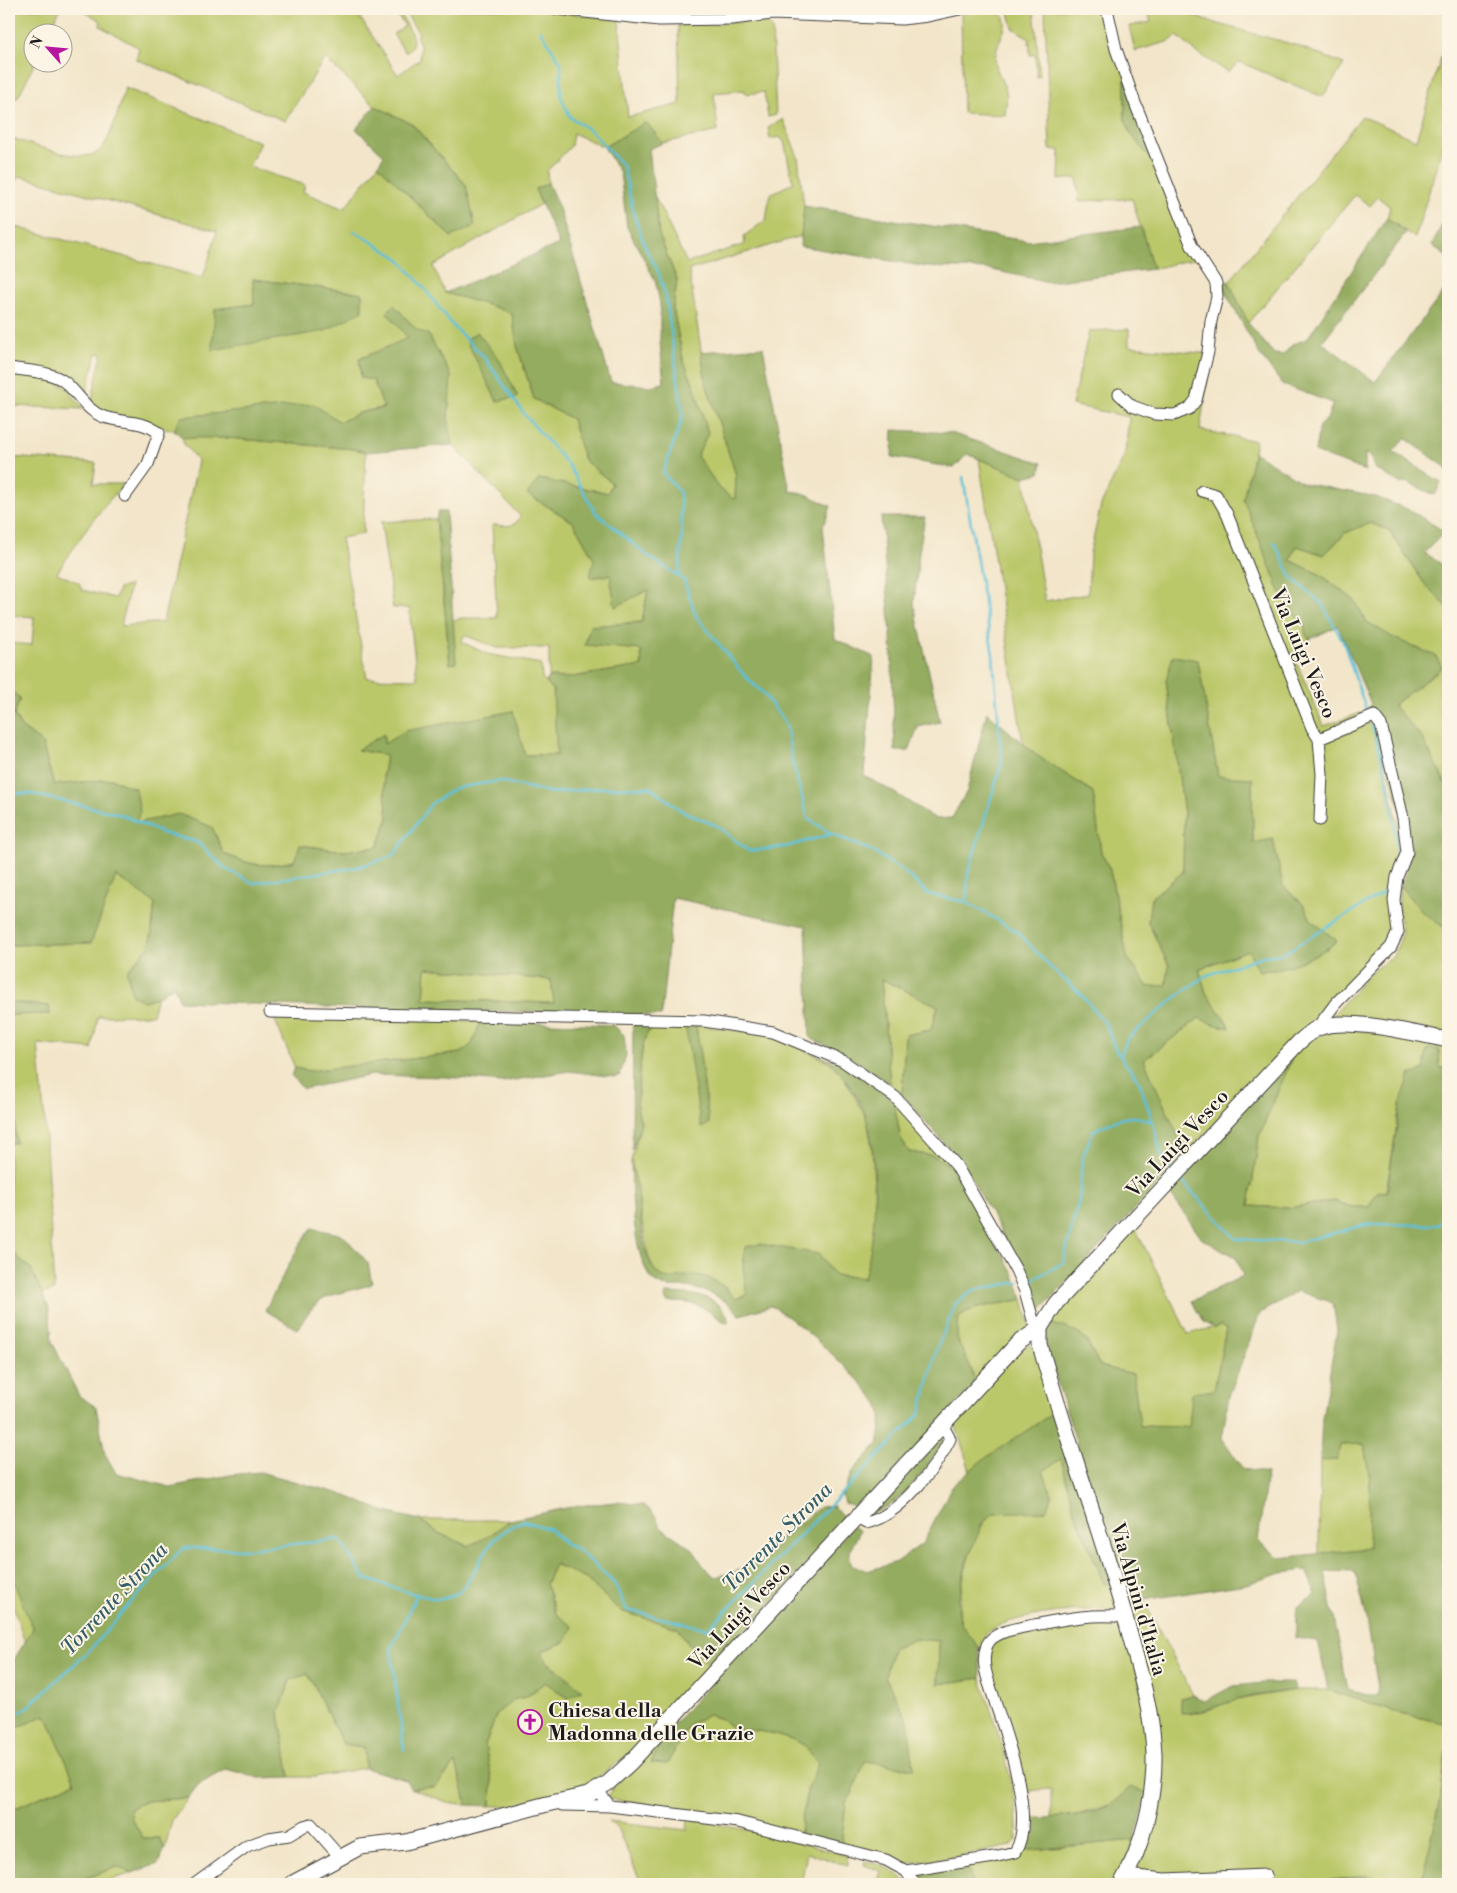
<svg xmlns="http://www.w3.org/2000/svg" width="1457" height="1893" font-family="'Libre Bodoni',serif">
	<rect width="100%" height="100%" fill="#fcf5e5"/>
	<filter id="ink" filterUnits="userSpaceOnUse"><feTurbulence type="fractalNoise" baseFrequency=".02" numOctaves="2"/><feDisplacementMap in="SourceGraphic" scale="10" xChannelSelector="R" yChannelSelector="G"/><feConvolveMatrix kernelMatrix="1 2 1 2 8 2 1 2 1" color-interpolation-filters="sRGB"/></filter>
	<filter id="wash" filterUnits="userSpaceOnUse"><feTurbulence type="fractalNoise" baseFrequency=".0096" numOctaves="4" result="noise"/><feDisplacementMap in="SourceGraphic" scale="20" xChannelSelector="R" yChannelSelector="G"/><feGaussianBlur stdDeviation="1.12" result="paint"/><feColorMatrix in="noise" values="0 0 0 0 0 0 0 0 0 0 0 0 0 0 0 0 0 1.4 0 .05"/><feComposite in="paint" operator="in"/></filter>
	<g filter="url(#wash)">
		<rect width="100%" height="100%" fill="#f2e5c9"/>
		<path fill="#bbc86a" stroke="#6c7243" fill-rule="evenodd" d="M9,9h51l-11,23h-17v30l3,1 -17,34 -9,5z
			M80,9h291l-11,9 38,57 22,-16v-15l-4,-8 3,-2 -16,-25h136l80,11 9,97 52,-13 -2,-79 86,-4 8,7 4,87 -8,2 -4,-25 -19,2v-4l-31,3 4,38 -55,12 -17,-20 -42,24 -31,-14 -2,13 -24,25 1,12 -13,6 6,15 -108,62 12,27 47,13 20,8 5,32 17,53 38,20 12,41 28,23 -4,10 -69,-14 -11,15 45,28 21,37 16,15 38,16 -6,32 -52,4 -5,18 56,6 1,16 -76,12 -17,-1v-29h-52l-33,-13 -2,7 25,12 54,10 1,14 11,12 5,65h-33l-141,-11v-9l-26,15 28,5 -3,20 5,43 -10,29 -34,4 -44,-6 -6,16c-33,7 -39,5 -70,-7l-12,-27 -77,-4 1,-34 -24,-10 -58,6 -12,-42 -21,-16 -7,-12 -5,-21v-51l23,2 2,-28 -25,-2v-158l87,6 -3,21h30l-34,41 -32,48 22,10 3,7 33,8 4,-9 11,-4 -9,41 42,-4 35,-161 -14,-17 -2,-7 45,1 127,11 12,3 -3,82 -22,4 26,140 50,1 -8,-71h-16l-12,-86 55,-3 14,145 6,-1 -4,-42 9,-3h36l-5,-93c12,0 24,4 28,-9l-67,-71 -5,-27 3,-42 -22,-40 -12,-5 -23,-26 -7,7 21,26 -35,42 11,27 -25,6 -19,9 -95,-11 -63,6 -8,13 -69,-16 -14,-10 11,-50 -5,-1 -12,44 -69,-33 -7,-2v-137l194,53 14,-47 -197,-55 -11,12v-51c18,6 73,27 89,15 13,-10 22,-48 27,-64l135,54 -11,25 56,18 -2,7 41,17 34,-44 73,72 15,-52 -54,-61 -37,-18 -50,-48 -40,63 -149,-62 3,-11 -39,-22 1,-5zM253,279l109,14v1l-147,15 39,-5zM477,332l20,69 -30,-61z
			M984,9h16c12,20 -1,25 -4,44 -3,15 6,25 10,38 2,7 -1,17 -1,24l-42,-2 -2,-100z
			M1008,9h26l6,67 -3,1 -2,-23 -5,1 -1,-17 -16,-10z
			M1045,9h61l19,68v43l6,14 31,40 34,84 -43,11 -21,-70 -53,2 -2,-23 -18,2 1,-30h-10z
			M1147,9h32l25,11 91,25 49,19 -21,33 -84,-35 -11,10 -31,-19 -20,-17 -7,5 -35,10 -6,-25 22,-4z
			M401,15c6,11 21,29 4,37l-12,-18 12,-8 -7,-10z
			M1448,34v94l-33,110 -28,-20 3,-11 -12,-10 -8,9 -15,-11 -107,128 -19,-41 133,-166 54,24z
			M783,119l15,38 6,49 -3,30 -112,34 17,113 30,92 -1,26 -15,-12 -24,-34 -1,-67 -12,-29 -10,-51 4,-28 -18,-45 -6,-42 34,70 58,-19 -1,-8 22,-16 4,-26 23,-11 -9,-42 -5,-4 -9,2 -2,-11z
			M1129,329v17l82,8 -11,76 56,11 -6,29 48,147 6,7 2,12 4,3 -18,13 32,74 39,-14 12,7 25,115 1,20 -12,33 5,45 -4,8 -204,214 -42,-94 55,-42 14,6 17,3 -24,-34 -7,-24 49,-19 79,-1 10,-8 -26,-21 -7,-15 -21,-19 -10,-47 -20,5 -1,-65 -34,-2 -20,-117 -32,20 18,134 -1,58 -32,26 -3,24 21,44 -2,19 -19,2 -21,-30 -17,-87 -9,-18 -8,-60 -57,-37 -13,-12 -44,-284 45,18 21,124 43,-7 2,-41 11,-48 24,-51 4,-37 -57,-12 17,-74z
			M9,371l38,7 17,7 20,24 -73,-3 -2,18z
			M1370,523l18,7 36,53 24,25v180l-26,-50 -29,-33 49,-37 -75,-46 -13,-22 -33,-25 -31,-15 7,-14 27,9 21,-22z
			M115,876l40,26 -5,43 -23,26 17,30 13,-4 -5,18 -54,1 -6,33 -54,-5 7,80 9,166 -12,4 -11,-25 -22,-20v-106h7l-4,-85 -3,-1v-42l41,-1 -1,-8 -40,-4v-57l82,-2z
			M1399,885l46,43h3v106l-80,-14 -9,-4 -29,2 40,-45 23,-17 9,-20 -3,-24z
			M426,968l125,12 3,23 -130,-4z
			M881,978l57,28 -7,24 -26,5 -3,60 -12,-11z
			M274,1018l207,3 -9,23 -11,9 -152,18 -14,-3z
			M652,1023l33,1 24,100 -13,-99 78,10 56,27 13,14 24,43 5,28 3,63 -3,44 -8,24 -30,-3 -7,-8 -84,1 4,27 -12,4 -10,-12 -31,-12 -22,4 -9,-2 -9,-7 -6,-15 -17,-94 10,-37 -4,-17 1,-29 6,-37z
			M1345,1028l103,17v23h-8l-13,-19 -3,21 -24,35 -14,87h-9l-8,15h-18l-17,-6 -47,7 -38,-2 10,-70 36,-85 17,-14z
			M893,1099l62,71 -20,-14 -26,-4 -8,-13z
			M1134,1226l54,108 32,-8 6,3 -12,61 -25,38 -49,-2 -7,-52 -33,-8c-16,-30 -14,-33 -48,-42l7,-14z
			M1023,1299l7,27 -57,60c4,-20 -16,-34 -16,-54 -1,-5 2,-11 2,-16 19,-12 43,-11 64,-17z
			M1030,1345l6,5 21,60 -87,61 -16,-51 70,-74z
			M1364,1444l6,36 -2,68 -49,7 1,-94 17,-1 3,-15z
			M1062,1458l12,52 31,74 6,-1 7,27c-25,-3 -115,4 -132,24 -3,4 -5,10 -7,14 -6,-8 -18,-19 -19,-28 -4,-22 12,-95 33,-106 9,-5 41,-3 53,-3l6,-15 -9,-25z
			M420,1520h90l-21,16 -20,10 -31,-13z
			M9,1557l24,72 -8,14 -16,-50z
			M555,1564l31,15 35,32 57,17 13,20 21,20 -79,83 -45,33 -75,22h-22l1,-25 -7,-36 12,-32 18,-14 12,-2 18,-15 23,16 5,-17 -27,-20 -4,-10 23,-9 -19,-58z
			M1143,1600l50,95 -12,3 9,16 18,-4 23,-9 34,-6 31,-5h32l67,22 53,12v26h-2l-6,53 -19,81h-21l-34,-8 -65,8h-100l-5,-10 -66,-1 26,-88 -27,-176z
			M1106,1620l16,2 27,94 -1,77 -68,21 -29,5v-30l-26,2 -36,-130 2,-14 8,-7 63,-17z
			M915,1639l24,2 -1,43 43,-6c15,53 38,107 36,162l-6,6 -51,10 -57,8 -62,-18 5,-44 5,-6 14,-36 48,9 -5,-48 -23,-44 7,-28z
			M308,1674l35,70 21,3 1,21 -51,9h-24l-11,-63 11,-34z
			M46,1715l29,67 -66,29v-80z
			M708,1715l14,4 12,10c20,0 52,5 70,16 5,4 10,14 14,19l-11,27 -8,44 -106,-24 -84,-12v-4l3,-6 55,-57 -16,30 16,2 22,-40z
			M456,1763l11,42 -15,-1 -42,-16 25,-1z
			M188,1798l-16,22 -7,29 -6,-11h-16l-11,-18 -2,-11 16,-8z
			M688,1819l50,9 109,27 1,10 -41,-12 -6,31h-164l2,-6 -21,-48 -9,-9 78,9z
			M1134,1840l-11,31 -9,13h-142l-4,-19 54,-14z
			M865,1861c18,4 31,9 43,23h-31l4,-13 -17,-6z
			M117,1867l15,6 -34,11h-27z"/>
		<path fill="#94ac5e" stroke="#58643d" fill-rule="evenodd" d="M1125,77l37,97 -31,-40 -6,-14z
			M375,106l37,18 54,61 9,41 -24,11 -73,-72 6,-10 -28,-26z
			M646,122l17,21 -14,6 10,86 18,45 -4,28 10,51 12,29 13,45 -11,23 23,33 15,11 1,-25 -30,-92 -5,-31 62,-5 27,144c21,2 23,8 41,15l-8,21 12,112 39,18 -10,119 26,14 46,29 16,-1 15,-27 20,-79 49,43 57,37 8,60 9,18 17,87 21,30 18,-2 3,-19 -21,-44 3,-24 32,-26 1,-58 -18,-134 7,-24 25,4 20,116 34,2 1,65 20,-4 10,47 21,19 7,15 26,21c-20,16 -53,30 -78,30l-11,-21 -49,19 7,24 24,35 -17,-4 -14,-6 -55,42 42,94 -148,159 -15,-42 -59,-106 -62,-70 3,-60 26,-5 7,-24 -57,-27 9,105 -43,-29 -37,-17 -4,-112 -133,-28 -12,118 -106,-4 -132,-1 -243,-10 -6,-15 -17,11 -13,4 -12,-6 -5,-24 23,-26 5,-42 -39,-27 -25,67 -82,2v-251l5,-1 6,6 -6,16 7,12 21,16 12,42 58,-6 24,10 4,22 -4,12 43,-9 33,13 12,27c31,12 37,14 70,7l6,-16 44,6 34,-4 10,-29 -5,-43 3,-20 -29,-5 27,-16v10l21,-13 108,-20 12,44h32l-4,-65 -7,-8 3,-5 17,1 76,-12 -1,-16 -56,-5 5,-19 52,-4 6,-32 -33,17 -5,-32 -20,3 4,-19 -21,-37 -46,-28 12,-15 69,14 4,-10 -28,-23 -12,-41 -38,-20 -17,-53 -5,-32 -20,-8 -47,-13 114,-49 -24,-55 13,-6 11,25 52,174 38,4 15,-3 -4,-41v-39l-5,-23 -28,-53 -7,-54 -16,-26zM426,968l125,12 3,23 -130,-4z
			M804,206l224,35 113,-14 12,42 -104,13 -61,-13 -60,-2 -128,-21z
			M1448,212v46l-16,-13z
			M1387,218l19,15 -84,109 53,40 73,-96v186l-4,-6 -39,-28 -12,14 48,30 -6,13 -29,-13 -5,2 -27,-16 -1,-8 -8,-7v18l-50,-19 4,-26 8,-7 6,-16 -50,-18 -23,-30 -41,-74 10,1 19,41 26,31 9,1 10,-11 14,-5z
			M253,279l109,14v18l-37,20 -113,19 3,-41 39,-5z
			M394,305l23,25 12,5 22,41 -3,42 5,27 -87,7 -12,-3 -127,-11h-38l-7,-1 -8,-7 7,-13 132,-13 27,18 19,-9 25,-5 -11,-28 -12,-2 -2,-19 49,-21 -21,-26z
			M477,332l22,27 19,38 -21,4 -31,-61z
			M893,430l58,3 91,30 -2,10 -16,4 -57,-23 -13,14 -62,-11z
			M1254,452l49,31 73,14 34,13 35,22 -21,21 24,15v40l-24,-25 -35,-53 -19,-7 -25,10 -21,22 -27,-9 -7,14 31,15 33,25 13,22 27,16 42,18 6,12 -49,37 29,33 26,50v140h-3l-24,-17 -22,-26 5,-6 7,-31 -36,-129 -12,-7 8,-8 -33,-78 -28,13 -4,-3 -2,-12 -20,-22 -41,-103z
			M438,512h8l10,151 -6,1 -14,-145z
			M881,517h44l-6,35 -5,52 26,118 -22,5 -9,24h-14l-4,-116z
			M9,1002l40,4 1,8 -41,1z
			M481,1021l132,4 11,10 2,20 -6,20 -5,2 -46,-6 -67,11 -56,-5 -74,-2 -69,14 -12,-14 4,-7 14,3 152,-18 11,-9z
			M652,1023l-8,18 -3,16 -4,50 4,17 -9,26 1,-125z
			M685,1024l11,1 13,99 -8,4z
			M1427,1049h12l1,19h8v656l-53,-12 -67,-22 -10,-49 -23,-3 3,-31 18,-13 -10,-24 -24,3 -36,11 -103,16 -14,8 -86,-271 9,-13c34,9 32,12 48,42l33,8 7,52 49,1 3,-34 22,-3 12,-61 -6,-3 -6,2 -11,-6 -11,-21 51,-25 -7,-19 -34,-18 -33,-47 126,-141 -36,85 -10,70 38,2 47,-7 17,6h18l8,-15h10l13,-87 10,-30 14,-5zM1298,1291l35,12 4,27 -15,88 -2,43 17,-1 3,-15 24,-1 6,36 -2,68 -88,10 -22,-17 9,-68 -24,-4 -21,-31 7,-42 31,-83zM1325,1571l30,1 12,48 12,75h-12l-19,-5z
			M803,1050l34,12 56,37 8,40 8,13 26,4 20,14 58,103 10,26c-21,6 -45,5 -64,17 0,5 -2,11 -2,16 0,20 20,34 16,54l-109,119 -10,2 -10,-4 -2,-7 10,-24 26,-28c2,-10 5,-24 2,-35 -5,-19 -89,-95 -109,-103l-31,9c-16,-18 -34,-26 -57,-28 -6,0 -14,1 -20,-1 -32,-8 -31,-99 -32,-125 2,9 4,17 6,26 4,22 3,64 17,82 10,15 25,6 39,6 18,0 32,11 42,24l12,-4 -4,-27 2,-21 15,-3 59,10 15,21 30,3c13,-44 15,-113 3,-157 -4,-16 -23,-47 -36,-58 -8,-6 -19,-9 -28,-13z
			M9,1057l3,1 4,85h-7z
			M312,1228l31,7 25,28 4,21c-38,13 -54,6 -74,46l-33,-20 35,-66z
			M9,1249l22,20 18,39 3,34 27,54 17,11 9,47 11,19 54,14 60,-12 30,-3 81,22 44,18 35,8 18,13 30,13 21,-10 21,-16 66,-14 40,-4 28,3 11,10 6,13 32,21 9,15 13,13 25,-7 80,-63 14,-1 12,15 -134,147 -21,-20 -13,-20 -57,-17 -35,-32 -31,-15 -9,20 9,29 18,14 -8,15 -23,9 4,10 36,29 -14,8 -23,-16 -19,15 -11,2 -18,14 -12,32 7,36 -1,25 -24,-1 -11,-42 -21,24 -25,1 -4,-8 -41,-12 -1,-21 -21,-3 -35,-70 -18,6 -11,34 11,63 -31,1 -33,-9 -28,16 -10,13 -42,3 -16,8 2,11 11,18h16l6,11 -7,15 -26,9 -16,-6 -45,17h-62v-73l66,-29 -29,-67 -37,16v-63l24,-39 -18,-44 -6,-28z
			M666,1293c26,1 53,0 63,28l-5,1c-24,-17 -26,-20 -57,-20l-2,-4z
			M1057,1410l54,173 -7,1 -30,-74 -13,-51 -18,12 9,25 -6,15 -52,2 -11,9 -17,41 -8,39 2,20 19,26 2,30 -43,6 1,-43 -24,-2 -23,10 -7,28 23,44 6,48 -49,-8 -14,35 -5,6 -5,44 -42,-11 8,-44 11,-27c-4,-5 -9,-15 -14,-19 -18,-11 -50,-16 -70,-15l-12,-11 -14,-4 -19,9 -22,40 -16,-1 16,-31 186,-206 7,5 -11,21 2,12 16,7 30,-9 26,-19 29,-57 29,-25z
			M941,1432l3,11c-21,28 -38,58 -72,71l-3,-4z
			M1263,1683h30l3,7c-21,3 -45,5 -66,12 -17,5 -31,12 -49,11v-15l12,-3 12,6 28,-15z
			M1446,1750h2v134h-27l19,-81z
			M1130,1787l18,6 -14,47 -112,11 6,-33c22,1 66,-2 85,-15 6,-4 12,-11 17,-16z
			M968,1865l4,19h-52l-8,-12z
			M1366,1876l34,8h-99z"/>
		<g fill="none" stroke-linecap="round" stroke-linejoin="round">
			<path stroke="#5bc0d9" stroke-width="2.5" d="M540,30l21,33v34l9,20 21,14 32,35 11,49 12,34 12,22 8,26 17,119 -20,57 17,20 2,37 -3,46
				M354,231l44,27 26,30 29,38 31,31 41,58 44,51 26,46 53,44 36,24 12,36 47,58 20,19 23,31 6,37 16,58 24,15
				M963,477l30,178 9,107 -34,111 -2,29
				M1274,542l18,36 30,26 21,37 25,74
				M1370,720c15,43 26,98 27,144
				M9,793l23,1 88,20 42,19 35,9 29,27 27,14 105,-16 35,-11 38,-52 24,-16 44,-7 54,12 43,-5 54,-1 32,24 35,15 32,25 36,-4 47,-13 40,17 34,22 22,21 38,8 52,30 31,34 33,29 24,30 10,26 23,30 14,42
				M1120,1056l8,-18 48,-41 29,-21 58,-20 20,-2 100,-61 10,-20
				M1179,1178l57,61 63,3 70,-18 68,1 11,-8
				M1025,1281l7,-1 31,-17 17,-68 2,-36 11,-28c21,-10 38,-21 60,-8l9,34 10,13
				M9,1718l15,-8 66,-60 42,-49 51,-53 66,1 90,-10 26,40c22,6 45,15 67,19 33,5 39,-24 53,-46 9,-14 23,-25 38,-31l27,8 16,16 10,3 38,35 13,27 81,19 212,-215 16,-63 20,-48 18,-13 44,-8
				M404,1750l-13,-101 26,-55"/>
		</g>
	</g>
	<g filter="url(#ink)">
		<g fill="none" stroke-linecap="round" stroke-linejoin="round">
			<defs>
				<path id="street" d="M557,9l102,11 73,-1 40,-5 130,5 26,-3 32,-7
					M1107,9l9,40 19,54 57,143 24,37 1,14 -6,24 -3,31 -12,48 -7,9 -15,6 -20,-1 -22,-8 -13,-12
					M9,368c18,3 45,3 58,16 13,12 20,27 37,33 19,6 39,3 55,16l-11,31 -23,32
					M1202,491l14,4 11,19 85,214 7,11 55,-23 7,9 22,93 4,34 -10,25 -3,23 4,32 -7,15 -55,56 -19,25
					M1319,739l3,35 -2,46
					M270,1012l434,9 69,11 70,29 52,36 61,68 60,105 9,21 8,29 7,8
					M857,1518l9,5c33,-7 70,-55 84,-84l-7,-13
					M597,1790l13,16 128,16 148,38 20,11 9,13
					M562,1805l48,1
					M906,1871l88,-14 21,-5c21,-32 -7,-112 -19,-147 -5,-19 -17,-40 -9,-60 6,-14 33,-17 47,-20 31,-6 59,-12 91,-8
					M1126,1875l39,4 101,-4
					M195,1884l52,-38 22,-8 20,-3 15,-9 7,-2 29,33"/>
				<path id="secondary" d="M1040,1328v17c26,94 61,185 87,279 11,42 25,85 27,129 1,44 -11,94 -33,131
					M291,1884l69,-37 46,-5 141,-38 41,-9 20,-12 23,-21 387,-419 22,-15 16,-25 243,-261c6,-5 12,-11 19,-14 29,-12 98,6 130,12"/>
			</defs>
			<use href="#street" stroke="#3c3a36" stroke-width="13"/>
			<use href="#secondary" stroke="#3c3a36" stroke-width="17"/>
			<use href="#street" stroke="#fff" stroke-width="11"/>
			<use href="#secondary" stroke="#fff" stroke-width="15"/>
		</g>
	</g>
	<defs>
		<symbol id="church-ring" viewBox="-11 -11 22 22"><circle r="9.5" fill="#fcf5e5" stroke="#b5179e" stroke-width="1.5"/><path d="M-1.2-6h2.4v3.5h3.3v2.4h-3.3V6h-2.4V-.1h-3.3v-2.4h3.3Z" fill="#b5179e"/></symbol>
	</defs>
	<g fill-rule="evenodd">
		<use href="#church-ring" x="516" y="1708" width="28" height="28"/>
	</g>
	<g text-anchor="middle" stroke-width="4" stroke-linejoin="round" paint-order="stroke">
		<g font-size="20" fill="#1c1c1c" stroke="#fcf5e5">
			<text transform="translate(1304 653) rotate(67)" y="7">Via Luigi Vesco</text>
			<text transform="translate(1177 1143) rotate(-47)" y="7">Via Luigi Vesco</text>
			<text transform="translate(1139 1599) rotate(74)" y="7">Via Alpini d'Italia</text>
			<text transform="translate(739 1615) rotate(-47)" y="7">Via Luigi Vesco</text>
		</g>
		<g font-size="20" font-weight="bold" fill="#1c1c1c" stroke="#fcf5e5" text-anchor="start">
			<text x="548" y="1717">Chiesa della<tspan x="548" dy="23">Madonna delle Grazie</tspan></text>
		</g>
		<g font-size="21" font-style="italic" fill="#355e68" stroke="#fcf5e5">
			<text transform="translate(777 1537) rotate(-45)" y="7">Torrente Strona</text>
			<text transform="translate(114 1599) rotate(-47)" y="7">Torrente Strona</text>
		</g>
	</g>
	<rect width="1457" height="1893" fill="none" stroke="#fcf5e5" stroke-width="30"/>
	<g transform="translate(48 48) rotate(297)"><circle r="24" fill="#fcf5e5" stroke="#a29e95"/>
	<path d="M0-4L9 19L0 12L-9 19Z" fill="#b5179e"/>
	<text y="-8" font-size="14" font-weight="bold" text-anchor="middle" fill="#1c1c1c">N</text>
	</g>
</svg>
